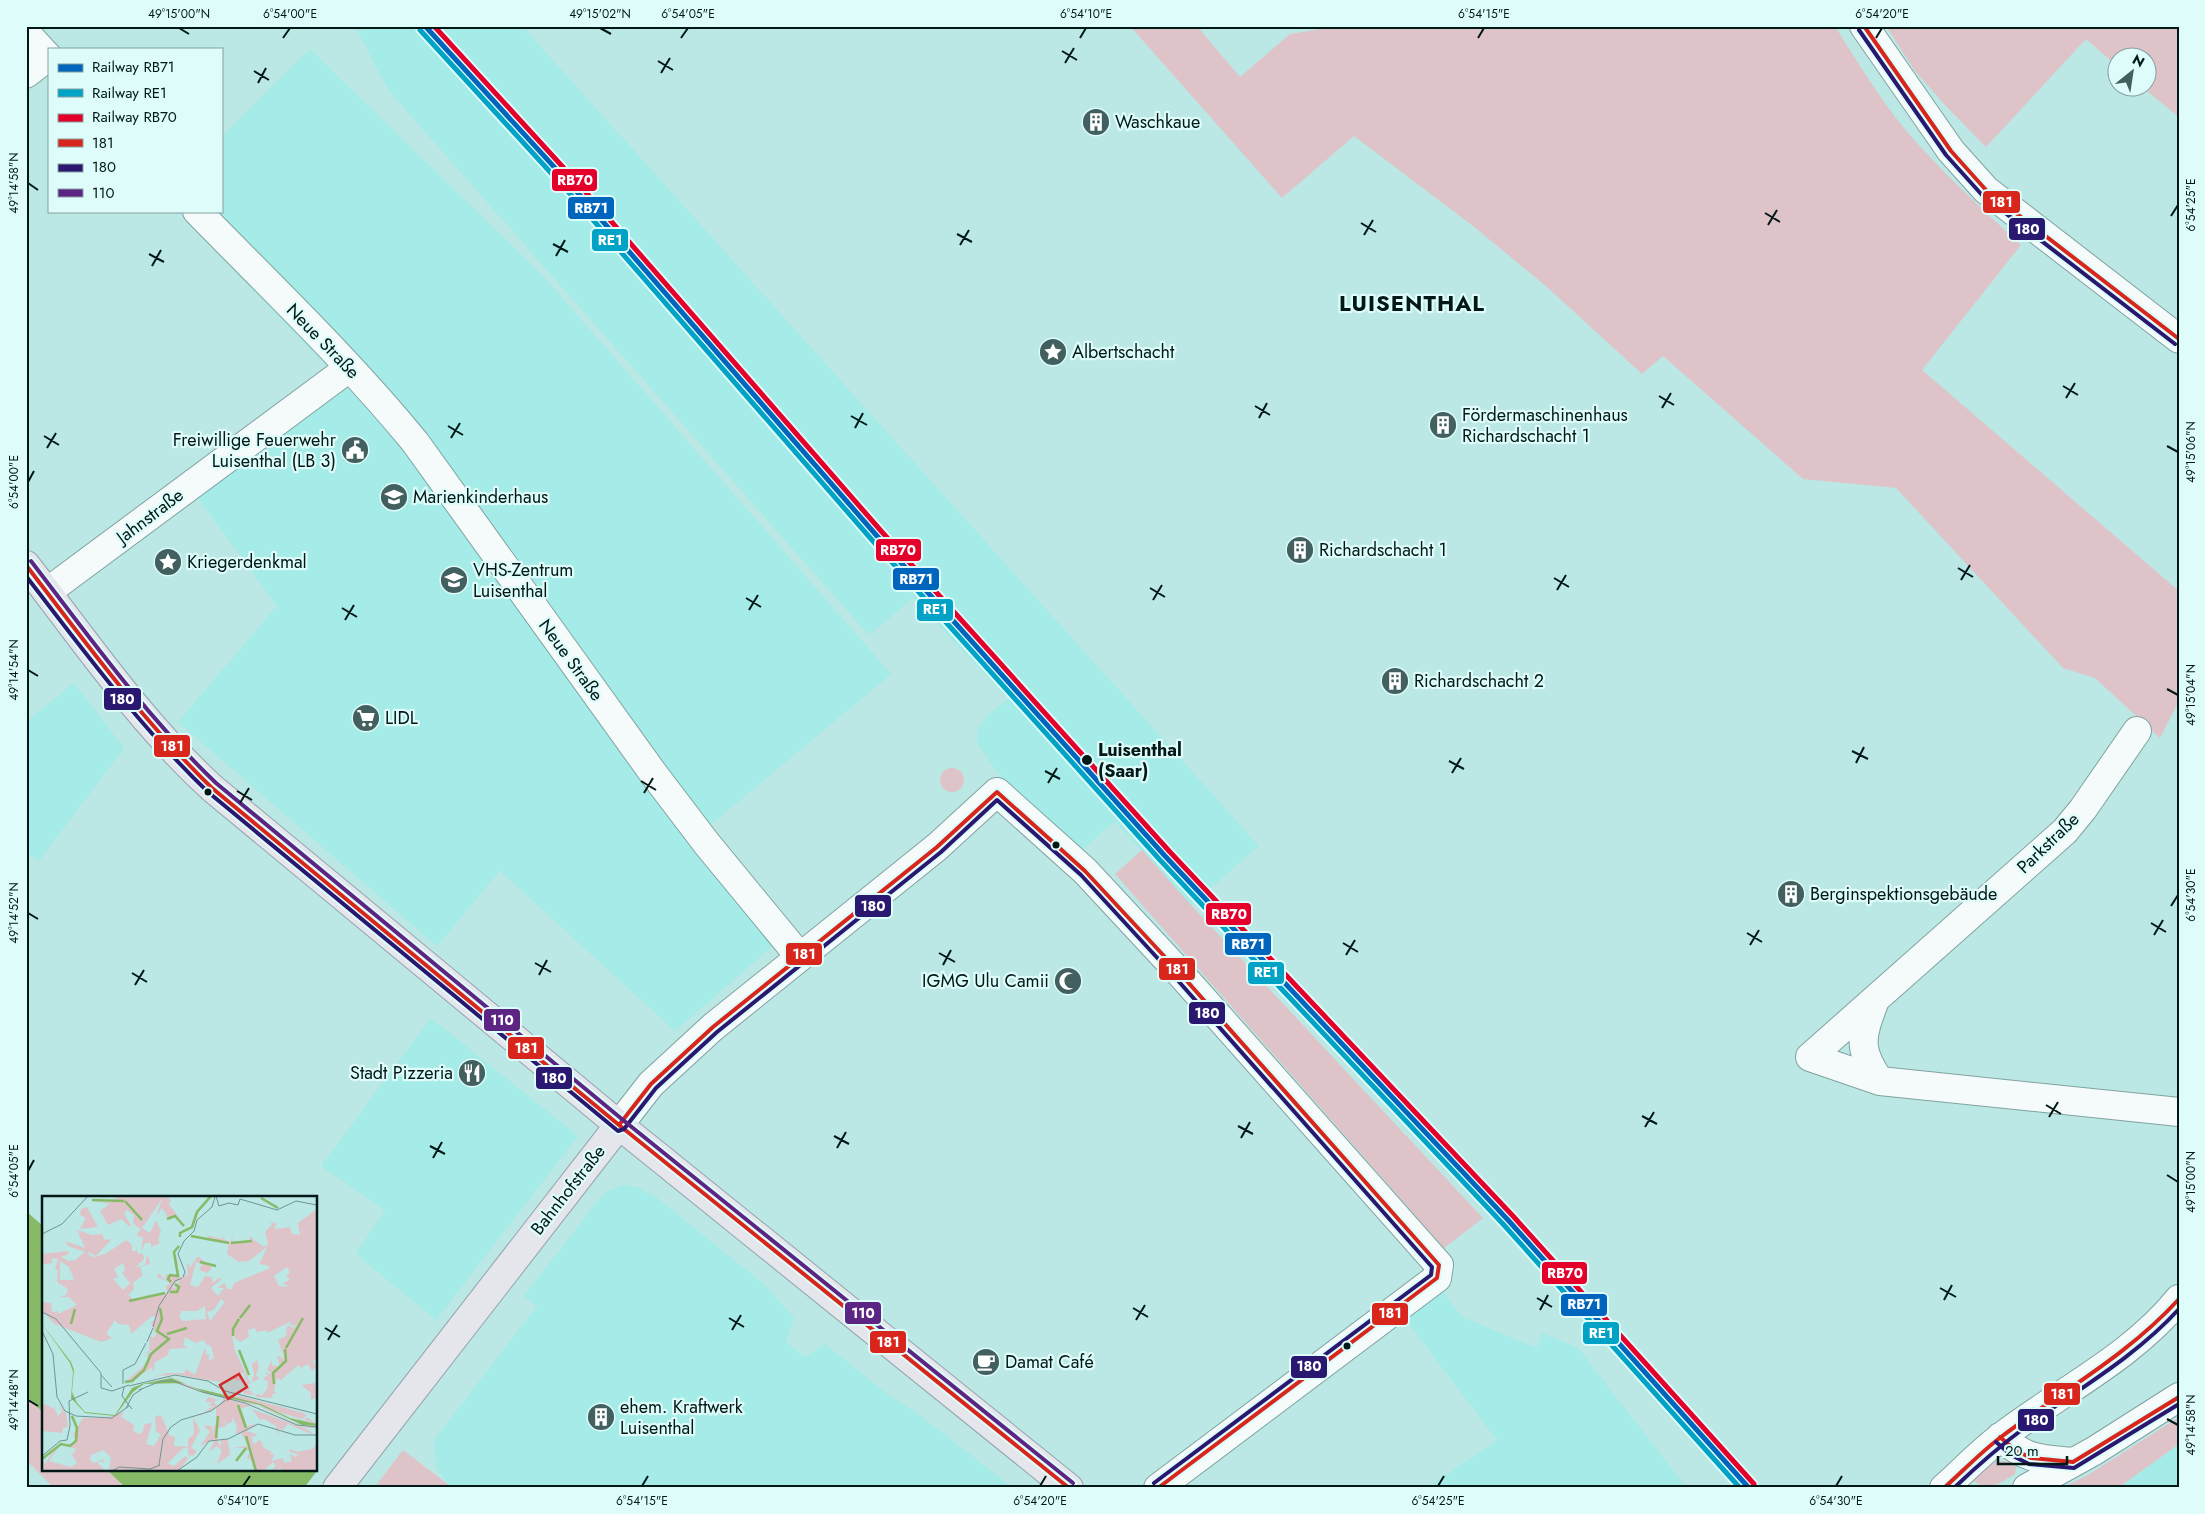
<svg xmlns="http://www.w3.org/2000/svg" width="2205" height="1514" font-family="Jost,sans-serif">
	<rect width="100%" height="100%" fill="#bbe7e4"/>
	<path fill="#a5ebe7" d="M355,26h167l737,820 -68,59 -76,-84 -32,28 -14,-7 -47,-42 -28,-32 -17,-26 1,-15 8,-8 -1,-2 23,-18 -95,-101 -44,37 -480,-544z
		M310,49l234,228 347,397 -200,167 84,103 -100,87 -175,-160 -63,75 -259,-224 99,-116 -95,-130 145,-109 -150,-156h44v-74z
		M74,683l50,65 -85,113 -13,-10v-129z
		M431,1018l147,118 -142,184 -80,-66 29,-44 -64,-44z
		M624,1185l13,2 19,10 109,88 29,33 -8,24 19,15 20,-13 61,49 40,27 87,68h-562l-15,-21 -2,-27 103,-134 -13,-10 75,-97 9,-8z
		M1441,1289l21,28 75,31 5,-15 36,15 109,140h-261l71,-48 -93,-123z
		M2179,1444v44h-61z"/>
	<path fill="#dec4c9" d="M1130,26h67l43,51 50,-43 31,-5 4,-3h510c22,36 46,74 73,107 35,40 74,76 113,112l-99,125 257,221v110l-19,37 -65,-60 -32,-10 -167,-180 -93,-9 -140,-123 -21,18 -95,-87 -74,-61 -119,-90 -72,62z
		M1886,26h293v91l-36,-29h5v-30h-30l-1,8 -31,-27 -100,108 -42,-43 -29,-33z
		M940 780a12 12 0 1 1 24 0a12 12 0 1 1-24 0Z
		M1142,850l49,55 292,313 -39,30 -329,-374z
		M26,1397l18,16v57h63l19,18h-72l-28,-28z
		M2179,1417v27l-61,44h-56l26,-13z
		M403,1450l46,35 2,3h-77z
		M2003,1461l9,1 4,6 -1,6c-13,8 -27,19 -41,7 6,-15 14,-18 29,-20z"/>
	<path fill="#87ba66" d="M26,1211l18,16v186l-18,-16z
		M316,1467l24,21h-214l-19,-18h209z"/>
	<path fill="#bbe7e4" d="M320,1467l21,19 1,2h-38z"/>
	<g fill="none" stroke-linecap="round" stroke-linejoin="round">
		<defs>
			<path id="minor" d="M1864,26l87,125 35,39 193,149
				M26,33l23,25
				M26,74l22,-17
				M197,211c74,76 151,149 218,231l238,331 54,71 93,113
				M47,592l302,-224
				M2137,731l-54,78 -18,22 -255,226 70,24 299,31
				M1875,1000c-13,35 -19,48 5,81
				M619,1125l32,-41 62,-57 224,-180 60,-55 88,79 93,100 261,294 -2,13 -279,210
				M2000,1437c27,23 40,22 73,25
				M1944,1488c19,-17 37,-36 57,-51 60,-46 130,-79 178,-138
				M2027,1488l67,-37 85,-54"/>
			<path id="major" d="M26,565c60,77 114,157 186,223l407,337 450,363
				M337,1488l282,-363"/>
		</defs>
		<use href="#minor" stroke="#80a3a1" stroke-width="30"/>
		<use href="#major" stroke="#94a3ac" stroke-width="30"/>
		<use href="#minor" stroke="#f5fbfb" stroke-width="28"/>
		<use href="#major" stroke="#e4e6ec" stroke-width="28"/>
		<defs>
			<path id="bus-1" d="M1864,26l87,125 35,39 193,149
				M26,565c59,77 116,155 186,223l407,337 450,363
				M619,1125l32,-41 62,-57 224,-180 60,-55 88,79 93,100 261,294 -2,13 -279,210
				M2000,1437l15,13 16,8 42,4 106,-65
				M1944,1488c19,-17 37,-36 57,-51 61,-46 126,-81 178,-138"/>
			<path id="bus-2" d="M1859,30l87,125 36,40 193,149
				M26,576c58,75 113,150 182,216l410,339 6,-2 32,-41 61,-56 224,-180 56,-52 84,75 92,100 259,292 -1,8 -277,208
				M1996,1442l15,13 18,9 45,4 105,-64
				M1954,1488c23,-22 47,-43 73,-62 53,-38 108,-69 152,-117"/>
			<path id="bus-3" d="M31,561c59,77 115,155 185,222l407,337 450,363"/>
		</defs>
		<use href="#bus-1" stroke="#defcfa" stroke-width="8"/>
		<use href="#bus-2" stroke="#defcfa" stroke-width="8"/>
		<use href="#bus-3" stroke="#defcfa" stroke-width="8"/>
		<use href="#bus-1" stroke="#d9261c" stroke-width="4"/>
		<use href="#bus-2" stroke="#291770" stroke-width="4"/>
		<use href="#bus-3" stroke="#5c2483" stroke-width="4"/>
		<defs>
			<path id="rail-1" d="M425,26l153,167 299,343 288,320 343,364 241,268"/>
			<path id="rail-2" d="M420,30l153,167 299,343 288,320 343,364 237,264"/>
			<path id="rail-3" d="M434,26l149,163 299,343 288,320 343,364 241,268"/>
		</defs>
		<use href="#rail-1" stroke="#defcfa" stroke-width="9"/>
		<use href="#rail-2" stroke="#defcfa" stroke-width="9"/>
		<use href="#rail-3" stroke="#defcfa" stroke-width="9"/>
		<use href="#rail-1" stroke="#0065bd" stroke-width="5"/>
		<use href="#rail-2" stroke="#00a2c5" stroke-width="5"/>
		<use href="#rail-3" stroke="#e4002b" stroke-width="5"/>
	</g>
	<path fill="none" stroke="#011817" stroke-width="2" d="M179,28l10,6M600,28l11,6M283,38l7,-10M681,38l7,-10M1080,38l6,-10M1478,38l6,-10M1876,38l6,-10M1062,51l15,9M658,61l15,9M1065,63l9,-15M254,71l15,9M661,73l9,-15M258,83l8,-15M28,183l10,7M1765,213l15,9M2171,216l7,-11M1361,223l15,9M1768,225l9,-15M957,234l15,8M1364,235l9,-15M553,244l15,8M960,245l9,-15M149,254l15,8M556,256l9,-16M152,266l9,-16M2063,386l15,9M1659,396l15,9M2066,398l9,-15M1255,406l15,9M1662,408l9,-15M851,416l16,9M1259,418l8,-15M448,426l15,9M855,428l8,-15M44,436l15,9M451,438l9,-15M2167,446l11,6M47,448l9,-15M28,482l6,-11M1958,568l15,9M1554,578l15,9M1961,580l9,-15M1150,588l15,9M1557,590l9,-15M746,598l15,9M1153,600l9,-15M342,608l15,9M749,610l9,-15M345,620l9,-15M28,670l10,6M2167,689l11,6M1852,751l16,8M1449,761l15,8M1856,763l8,-16M1045,771l15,8M1452,773l9,-15M641,781l15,9M1048,783l9,-15M237,791l15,9M644,793l9,-15M240,803l9,-15M2171,906l7,-11M28,913l10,6M2151,923l15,9M1747,933l15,9M2154,935l9,-15M1343,943l15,9M1750,945l9,-15M939,953l16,9M1346,955l9,-15M535,963l16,9M943,965l8,-15M132,973l15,9M539,975l8,-15M135,985l9,-15M2046,1105l15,9M1642,1116l15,8M2049,1117l9,-15M1238,1126l15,8M1645,1127l9,-15M834,1136l15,8M1241,1138l9,-16M430,1146l15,8M837,1148l9,-16M433,1158l9,-16M28,1171l6,-11M2167,1175l11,7M1940,1288l16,9M1537,1298l15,9M1944,1300l8,-15M1133,1308l15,9M1540,1310l8,-15M729,1318l15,9M1136,1320l9,-15M325,1328l15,9M732,1330l9,-15M328,1340l9,-15M28,1400l10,6M2167,1419l11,6M243,1486l7,-10M642,1486l6,-10M1040,1486l6,-10M1438,1486l6,-10M1836,1486l6,-10"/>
	<defs>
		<symbol id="building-disc" viewBox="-11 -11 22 22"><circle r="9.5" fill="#42605f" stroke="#defcfa"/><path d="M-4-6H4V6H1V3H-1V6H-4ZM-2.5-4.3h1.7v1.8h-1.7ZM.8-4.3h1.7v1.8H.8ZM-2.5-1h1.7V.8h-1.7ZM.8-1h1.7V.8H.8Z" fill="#fff"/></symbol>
		<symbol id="sight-disc" viewBox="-11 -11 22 22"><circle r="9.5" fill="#42605f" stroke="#defcfa"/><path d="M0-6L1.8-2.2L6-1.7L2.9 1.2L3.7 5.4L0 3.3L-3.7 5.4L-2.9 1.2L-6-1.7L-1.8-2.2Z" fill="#fff"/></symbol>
		<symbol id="civic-disc" viewBox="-11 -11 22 22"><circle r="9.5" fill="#42605f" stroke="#defcfa"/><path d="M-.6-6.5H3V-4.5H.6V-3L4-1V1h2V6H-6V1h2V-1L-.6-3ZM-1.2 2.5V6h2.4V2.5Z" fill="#fff"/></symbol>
		<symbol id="school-disc" viewBox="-11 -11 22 22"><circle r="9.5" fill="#42605f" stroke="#defcfa"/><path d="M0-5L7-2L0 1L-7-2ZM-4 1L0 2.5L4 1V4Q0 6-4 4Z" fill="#fff"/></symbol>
		<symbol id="university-disc" viewBox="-11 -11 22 22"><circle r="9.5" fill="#42605f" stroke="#defcfa"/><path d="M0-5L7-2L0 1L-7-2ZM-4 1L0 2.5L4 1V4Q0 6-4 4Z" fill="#fff"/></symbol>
		<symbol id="supermarket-disc" viewBox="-11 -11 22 22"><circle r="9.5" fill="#42605f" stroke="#defcfa"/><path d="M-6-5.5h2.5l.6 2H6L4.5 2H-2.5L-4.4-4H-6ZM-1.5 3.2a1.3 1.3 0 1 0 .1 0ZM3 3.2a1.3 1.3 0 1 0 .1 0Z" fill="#fff"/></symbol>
		<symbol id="mosque-disc" viewBox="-11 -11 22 22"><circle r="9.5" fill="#42605f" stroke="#defcfa"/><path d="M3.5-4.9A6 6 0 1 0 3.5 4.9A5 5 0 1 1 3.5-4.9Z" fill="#fff"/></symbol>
		<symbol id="restaurant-disc" viewBox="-11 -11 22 22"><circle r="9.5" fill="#42605f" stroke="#defcfa"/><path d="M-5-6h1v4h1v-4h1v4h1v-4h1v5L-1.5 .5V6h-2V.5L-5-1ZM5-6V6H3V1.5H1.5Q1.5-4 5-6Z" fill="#fff"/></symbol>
		<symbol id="cafe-disc" viewBox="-11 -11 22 22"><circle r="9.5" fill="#42605f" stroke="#defcfa"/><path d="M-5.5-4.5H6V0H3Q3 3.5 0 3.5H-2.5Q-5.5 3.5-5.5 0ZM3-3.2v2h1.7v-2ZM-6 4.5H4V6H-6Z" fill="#fff"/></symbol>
	</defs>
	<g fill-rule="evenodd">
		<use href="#building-disc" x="1080" y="106" width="32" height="32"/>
		<use href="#sight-disc" x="1037" y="336" width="32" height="32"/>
		<use href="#building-disc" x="1427" y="409" width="32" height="32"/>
		<use href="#civic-disc" x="339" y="434" width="32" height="32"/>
		<use href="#school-disc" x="378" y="481" width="32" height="32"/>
		<use href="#building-disc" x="1284" y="534" width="32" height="32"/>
		<use href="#sight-disc" x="152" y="546" width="32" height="32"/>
		<use href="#university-disc" x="438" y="564" width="32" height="32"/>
		<use href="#building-disc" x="1379" y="665" width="32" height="32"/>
		<use href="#supermarket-disc" x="350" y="702" width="32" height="32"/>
		<use href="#building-disc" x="1775" y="878" width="32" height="32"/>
		<use href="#mosque-disc" x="1052" y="965" width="32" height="32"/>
		<use href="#restaurant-disc" x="456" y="1057" width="32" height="32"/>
		<use href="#cafe-disc" x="970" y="1346" width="32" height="32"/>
		<use href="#building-disc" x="585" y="1401" width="32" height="32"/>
	</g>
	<g fill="#011817" stroke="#defcfa" stroke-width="2">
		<circle cx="1087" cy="760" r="6"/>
		<circle cx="208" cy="792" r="4.5"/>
		<circle cx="1056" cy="845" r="4.5"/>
		<circle cx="1347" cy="1346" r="4.5"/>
	</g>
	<g text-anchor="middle" stroke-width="4.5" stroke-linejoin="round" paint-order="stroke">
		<g font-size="18" fill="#011817" stroke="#defcfa" text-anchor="start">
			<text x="1115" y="128">Waschkaue</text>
			<text x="1072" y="358">Albertschacht</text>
			<text x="1462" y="421">Fördermaschinenhaus<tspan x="1462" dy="21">Richardschacht 1</tspan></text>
			<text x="336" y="446" text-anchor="end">Freiwillige Feuerwehr<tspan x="336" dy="21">Luisenthal (LB 3)</tspan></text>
			<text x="413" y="503">Marienkinderhaus</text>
			<text x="1319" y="556">Richardschacht 1</text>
			<text x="187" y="568">Kriegerdenkmal</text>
			<text x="473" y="576">VHS-Zentrum<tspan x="473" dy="21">Luisenthal</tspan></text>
			<text x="1414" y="687">Richardschacht 2</text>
			<text x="385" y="724">LIDL</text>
			<text x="1810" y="900">Berginspektionsgebäude</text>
			<text x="1049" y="987" text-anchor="end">IGMG Ulu Camii</text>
			<text x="453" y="1079" text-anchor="end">Stadt Pizzeria</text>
			<text x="1005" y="1368">Damat Café</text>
			<text x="620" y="1413">ehem. Kraftwerk<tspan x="620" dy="21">Luisenthal</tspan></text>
		</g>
		<g font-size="18" fill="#011817" stroke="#defcfa">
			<text transform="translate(323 341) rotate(46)" y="6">Neue Straße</text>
			<text transform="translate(150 516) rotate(-37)" y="6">Jahnstraße</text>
			<text transform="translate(571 660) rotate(54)" y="6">Neue Straße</text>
			<text transform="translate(2048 843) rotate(-44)" y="6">Parkstraße</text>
			<text transform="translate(568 1190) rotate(-52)" y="6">Bahnhofstraße</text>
		</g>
		<g font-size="18" font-weight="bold" fill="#011817" stroke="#defcfa" text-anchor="start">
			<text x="1098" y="756">Luisenthal<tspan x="1098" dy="21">(Saar)</tspan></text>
		</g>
		<g font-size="22" font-weight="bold" letter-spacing="1" fill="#011817" stroke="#defcfa">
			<text x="1412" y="311">LUISENTHAL</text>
		</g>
	</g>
	<g transform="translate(42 1196)">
		<rect width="275" height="275" fill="#bbe7e4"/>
		<path d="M60,0h12l-12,2v4h11l4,-6h55l-5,2 4,2 -2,4 11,15 -6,-3 -5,3 -7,-11 -6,9 6,-18 -20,29 8,5 6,-13 5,11 -3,9 2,3 -9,4v-4h-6l-4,9 2,-15 -6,-1 1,-4 3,-2 -8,-7 1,-8 -7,-5 -3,4 7,11 -2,2 -7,-8 -14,6 -8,-14 10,-7 -14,-3 5,-1zM45,11l11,20 -18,2 6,-11 -6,-3 1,-6zM275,13v150l-8,3 5,-1 2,6 -4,4 -4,-7 -7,4 -3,-3 -17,15 -4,-2 -3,13 3,2 -5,1 1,4 -18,-1 2,-3 11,3 -6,-2 5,-6 1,-7 -5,-3 5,-4 -4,-2 8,1 -5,-5 5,-9v5l8,2 -3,-12 8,5 -7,-20 8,-4 1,-11 7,3 2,-4 -4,2 -2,-3 4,-3 -27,13v-3l-10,2 -2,-4 -7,2 1,7 -9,5 -8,-7 3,16 15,31 -4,8 4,-3 4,-12 -2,-11 5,-4 2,7 -3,8 3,4 -7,3 -3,8 6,5 -11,-1v-4l5,1 -4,-2 2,-8 -4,-9 -5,5 5,4 -17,-3 -2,5 -49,-9 -12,2 16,3 1,1 -17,-4v-1l-19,5 23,-7h17l2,-4 9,6 10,-28 1,8 3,-1v7l5,-3 -3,-12h-4l4,-3 -5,2 -2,-5 -9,3 -10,-6 -2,8 5,3 -18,1 -3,7 -12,6 -2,11 -1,-6 -20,15h-7l23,-20 -1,-8 6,-1 -2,-3 -2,3 -4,1 4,-3 1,-15 4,2 2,-4 -5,-11 6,-6 -5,-1 -21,18 -2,-9 -11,-1 -3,-4 -9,14 6,4 -11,4 -46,-18 -13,-13v-9l9,1 1,9 6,-1v3l19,-9 -8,-8h-10l7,-2 2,-6 -11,-7 1,-12 -3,-1 3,-10 -6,-1v5l-10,1v-10l26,-3 1,3 -8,3 8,4 6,-1 10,-8 -17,-6 -3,-5 20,7 -8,-18 15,5 10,-1 3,6 7,-1 -16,17 -8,-4 2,4 5,1 12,-4 19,-13 6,5v6h4l1,-5v7l6,1 1,5 -8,8 9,-2 2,-9 2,2 1,6 -10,3 3,8 -10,8 1,6 -6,6 6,5 32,-6 6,-7 5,2 -4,-4 6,-1 -1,-5 10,-5 -1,-10 2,-1 1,5 8,-12 14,12 -5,5 -8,-3 3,-6 -6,-2 -6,23 8,2 7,-11 7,1 1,6 4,-4 6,-1 -12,10 7,8 6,-8h-6l3,-3 4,-2 2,6h5l2,-6 36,-15 -3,-3 -8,-1 9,-18 -19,15 -10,1 -12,-8 2,-11 -16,-2 -7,-6 15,4 4,-4 -2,4 7,3 3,-6 -1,5h18l-1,-5 15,11 4,-3 -3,-12 8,-9 -5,1 5,-2 4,2 -3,3 2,2 14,-2 2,7 8,1 -2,-12zM18,65l9,6 5,13h-14zM81,67l2,7 -3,3 8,10 -7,7 -10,-11 5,-2 -4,-8zM245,71l3,6 -4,3 4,4 -7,3 6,4 -10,-1 -5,-10zM179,103l4,3 -15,19 -3,-9 7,-2zM163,110l1,15 -2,-2 -21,2 -4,-5 3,-5h15zM132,61h3l2,22 -12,13 -1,-6 5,-3 -14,-6 2,-4 7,8 -1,-7 12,2zM123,183l-12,2 13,-2 11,1 26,12 57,13 39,20 16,1 2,2h-14l7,3 3,4 -25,-11 -5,6 -4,-2 -1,8 -2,-10 -12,-7 -4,1 -8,-11 46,17 6,1h10l-16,-2 -39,-19 -58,-14zM273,187l2,14 -6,3v-7l-10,-8zM198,200l64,17 3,3 -5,2 3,2 2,-3 10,7 -86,-27zM166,201l11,3 -5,1 3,6 7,-8 -5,-2 33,9 -11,2 6,18 10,-2 -10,7 11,4 -6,2 1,7 7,-4 4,8 8,4 -2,2h4l-2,7 10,-3 3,5 5,-2 2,2 -2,-9 5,3 3,-2 -9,-4 2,-2 6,3 15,-3 5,-5v27h-35l-1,-3 -11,3 6,-5 -3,-4 -9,9h-10l-3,-11 -4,-2 3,-7 -5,-1 -5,7 5,-9h-12l15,-2 -7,-13 -5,1 1,-8 -5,-9v5l-5,2 -5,-5 5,7 -9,2v15l3,3v-7l7,1 2,15 -13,9 5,-14 -5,-4 -8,6 6,-13 -15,7 10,-14 -7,-7 9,1v7l4,-11v-15l-4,3 -13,6 14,-10 -5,-1 5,-3h-8zM3,208l7,4 -2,2 4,-3 4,9 4,-4 -3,-7 7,8 2,14 -5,1 -1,5 -20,-2v-25zM82,216l-3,5 13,8 -1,5 5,4 4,-1 3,-9 7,-1 -6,21 8,2 7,-12 -5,-2 -1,-15 5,-2 2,2 8,19 5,1 -1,9 14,1v-8l6,-5 -1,-17 7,13 -9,18 6,3 -4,5 -5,-1v-7h-5l-15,15 6,3 11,-10 3,2 -9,13h-70l2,-14 -8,-7 -12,5 -1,5 4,3 10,-4 -1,5 -1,-3 -5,2 9,8h-64v-13l6,-4 -4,4 3,2 -5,-1 3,5 8,-12 -3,-1 10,-6 -11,16 22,6 6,-4 -5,-8 4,-6 -9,-3 9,-6 -3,-5 4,-8 -6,-11 7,10 5,-8h23z" fill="#dec4c9" fill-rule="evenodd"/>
		<path d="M0,128l29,38 3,8 -2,22 5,11 -4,-5 12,14 30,3 17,-27 10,-4 29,-6 25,10 65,16 29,14 27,6v2l-15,-1 -42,-20 -54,-12 -22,-10 -40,1 -11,8 -18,24 -30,-3 -14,-15 2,-26 -3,-9z" fill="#87ba66"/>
		<path fill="none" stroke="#87ba66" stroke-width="2.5" d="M219,2l17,10M50,4l32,1M83,5l17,19M125,23l8,-3 9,10M149,40l38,7M138,41v-4l12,-6 5,-15 14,-16M189,47l21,-2M158,66l16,4M129,86l-3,-3 2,-4 8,1 -4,-24 5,-6M128,96h7l2,-5 -4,-3M87,105l36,-8M198,122l10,-13M29,128l4,-15M125,138l20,-6M191,140v-7l6,-10M244,152l17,-30M197,154l10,25M83,186l7,-1 12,-11 7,-16 18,-15 -12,-8 5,-12 -2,-11M232,188l-1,-11 13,-12 -1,-12M196,209l8,23M204,240l10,35M174,242l2,-22M0,263l19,-15 9,2 6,-5 1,-13 -5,-12M194,265l10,-13"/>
		<path fill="none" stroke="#719492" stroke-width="1" d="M174,0l3,10 10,-3 9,2 2,-6 37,11 19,-9 21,4M0,38l20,-10 26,-28M141,81l2,-5 -7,-18 6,-13 10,-10 3,-11 15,-13 3,-10M0,116l14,7 45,54v15l11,3 17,-6M111,131l6,-21 16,-25 7,-3M0,135l11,23 4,43 8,14 11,5 36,2 17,-12M105,146l6,-14M59,179l11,12M81,188v-14l12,-6 11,-21M87,190l46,-11 33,6 17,10 92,23M82,191l-2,9 10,13M97,194l22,-9h12l29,11 43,11 52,22 20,2M84,212l7,-13 9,-6M0,260l18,-15 7,-1 3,-14 -1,-25 19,-9M117,269l4,-26 8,-12 10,-7 30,-9 15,-11M70,275l7,-4 31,2 10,-4M135,275l20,-14 12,-16 19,-2 30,-15 37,11h22"/>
		<path fill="#d62828" fill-opacity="0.15" stroke="#d62828" stroke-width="2.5" d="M197,178l8,13 -19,12 -8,-14z"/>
		<rect width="275" height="275" fill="none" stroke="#011817" stroke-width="2.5"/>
	</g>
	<g stroke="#defcfa" stroke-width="2">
		<rect x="551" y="168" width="47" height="24" rx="5" fill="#e4002b"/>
		<rect x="1982" y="190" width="39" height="24" rx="5" fill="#d9261c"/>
		<rect x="567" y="196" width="48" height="24" rx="5" fill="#0065bd"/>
		<rect x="2008" y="217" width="38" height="24" rx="5" fill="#291770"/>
		<rect x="591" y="228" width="38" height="24" rx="5" fill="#00a2c5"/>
		<rect x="875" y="538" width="47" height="24" rx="5" fill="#e4002b"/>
		<rect x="892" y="567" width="48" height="24" rx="5" fill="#0065bd"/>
		<rect x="916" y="598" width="38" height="24" rx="5" fill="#00a2c5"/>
		<rect x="103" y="687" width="39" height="24" rx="5" fill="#291770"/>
		<rect x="153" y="734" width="38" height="24" rx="5" fill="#d9261c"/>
		<rect x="854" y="894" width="38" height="24" rx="5" fill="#291770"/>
		<rect x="1205" y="902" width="47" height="24" rx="5" fill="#e4002b"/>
		<rect x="1224" y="932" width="48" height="24" rx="5" fill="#0065bd"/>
		<rect x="785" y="942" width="38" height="24" rx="5" fill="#d9261c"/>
		<rect x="1158" y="957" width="38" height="24" rx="5" fill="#d9261c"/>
		<rect x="1247" y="961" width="38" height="24" rx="5" fill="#00a2c5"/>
		<rect x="1188" y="1001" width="38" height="24" rx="5" fill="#291770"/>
		<rect x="483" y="1008" width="38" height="24" rx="5" fill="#5c2483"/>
		<rect x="507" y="1036" width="38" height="24" rx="5" fill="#d9261c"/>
		<rect x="535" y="1066" width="38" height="24" rx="5" fill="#291770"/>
		<rect x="1541" y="1261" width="47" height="24" rx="5" fill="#e4002b"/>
		<rect x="1560" y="1293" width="48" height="24" rx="5" fill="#0065bd"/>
		<rect x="844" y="1301" width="38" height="24" rx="5" fill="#5c2483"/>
		<rect x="1371" y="1302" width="38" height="24" rx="5" fill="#d9261c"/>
		<rect x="1582" y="1321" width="38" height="24" rx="5" fill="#00a2c5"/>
		<rect x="869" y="1330" width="38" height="24" rx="5" fill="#d9261c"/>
		<rect x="1290" y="1355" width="38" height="24" rx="5" fill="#291770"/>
		<rect x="2043" y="1382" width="38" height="24" rx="5" fill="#d9261c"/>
		<rect x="2017" y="1408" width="38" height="24" rx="5" fill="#291770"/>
	</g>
	<g font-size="14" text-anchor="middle" font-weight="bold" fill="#fff">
		<text x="575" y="185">RB70</text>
		<text x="2001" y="207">181</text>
		<text x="591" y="213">RB71</text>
		<text x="2027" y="234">180</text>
		<text x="610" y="245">RE1</text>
		<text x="898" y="555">RB70</text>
		<text x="916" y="584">RB71</text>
		<text x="935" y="614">RE1</text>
		<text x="122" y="704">180</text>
		<text x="172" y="751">181</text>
		<text x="873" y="911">180</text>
		<text x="1229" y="919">RB70</text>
		<text x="1248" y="949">RB71</text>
		<text x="804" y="959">181</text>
		<text x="1177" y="974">181</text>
		<text x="1266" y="977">RE1</text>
		<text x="1207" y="1018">180</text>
		<text x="502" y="1025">110</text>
		<text x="526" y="1053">181</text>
		<text x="554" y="1083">180</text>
		<text x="1565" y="1278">RB70</text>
		<text x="1584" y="1309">RB71</text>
		<text x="863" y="1318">110</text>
		<text x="1390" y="1318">181</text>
		<text x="1601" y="1338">RE1</text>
		<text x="888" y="1347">181</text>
		<text x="1309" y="1371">180</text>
		<text x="2062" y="1399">181</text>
		<text x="2036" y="1425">180</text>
	</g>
	<rect width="2205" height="1514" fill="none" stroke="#defcfa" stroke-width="55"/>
	<rect x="48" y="48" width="175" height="165" fill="#defcfa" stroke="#86a19f"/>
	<rect x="58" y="64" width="25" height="8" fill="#0065bd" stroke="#86a19f"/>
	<text x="92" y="72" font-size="15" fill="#011817">Railway RB71</text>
	<rect x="58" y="89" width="25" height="8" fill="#00a2c5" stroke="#86a19f"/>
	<text x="92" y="98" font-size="15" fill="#011817">Railway RE1</text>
	<rect x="58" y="114" width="25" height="8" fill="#e4002b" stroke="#86a19f"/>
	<text x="92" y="122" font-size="15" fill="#011817">Railway RB70</text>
	<rect x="58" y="139" width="25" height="8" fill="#d9261c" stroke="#86a19f"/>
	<text x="92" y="148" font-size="15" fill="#011817">181</text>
	<rect x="58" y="164" width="25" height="8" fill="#291770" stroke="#86a19f"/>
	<text x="92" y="172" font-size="15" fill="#011817">180</text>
	<rect x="58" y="189" width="25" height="8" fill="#5c2483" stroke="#86a19f"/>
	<text x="92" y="198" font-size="15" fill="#011817">110</text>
	<g transform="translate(2132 72) rotate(30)"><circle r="24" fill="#defcfa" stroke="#86a19f"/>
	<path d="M0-4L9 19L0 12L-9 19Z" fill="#42605f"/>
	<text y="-8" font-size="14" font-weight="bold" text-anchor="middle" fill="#011817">N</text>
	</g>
	<path d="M1998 1456v8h69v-8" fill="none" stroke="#011817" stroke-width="2.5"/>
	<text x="2005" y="1456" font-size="15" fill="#011817" stroke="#defcfa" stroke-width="4" paint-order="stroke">20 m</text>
	<rect x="28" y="28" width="2150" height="1458" fill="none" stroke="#011817" stroke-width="2"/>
	<g font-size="12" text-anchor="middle" fill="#011817">
		<text x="179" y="18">49°15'00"N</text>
		<text x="290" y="18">6°54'00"E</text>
		<text x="600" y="18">49°15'02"N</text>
		<text x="688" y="18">6°54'05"E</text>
		<text x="1086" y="18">6°54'10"E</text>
		<text x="1484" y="18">6°54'15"E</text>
		<text x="1882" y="18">6°54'20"E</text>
		<text transform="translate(14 183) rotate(-90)" y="4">49°14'58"N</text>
		<text transform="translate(2191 205) rotate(-90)" y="4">6°54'25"E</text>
		<text transform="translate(2191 452) rotate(-90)" y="4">49°15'06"N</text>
		<text transform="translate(14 482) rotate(-90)" y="4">6°54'00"E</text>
		<text transform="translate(14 670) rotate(-90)" y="4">49°14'54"N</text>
		<text transform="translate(2191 695) rotate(-90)" y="4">49°15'04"N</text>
		<text transform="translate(2191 895) rotate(-90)" y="4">6°54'30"E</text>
		<text transform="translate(14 913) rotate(-90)" y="4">49°14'52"N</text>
		<text transform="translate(14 1171) rotate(-90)" y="4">6°54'05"E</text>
		<text transform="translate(2191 1182) rotate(-90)" y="4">49°15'00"N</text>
		<text transform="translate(14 1400) rotate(-90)" y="4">49°14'48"N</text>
		<text transform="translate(2191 1425) rotate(-90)" y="4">49°14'58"N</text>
		<text x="243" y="1505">6°54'10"E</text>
		<text x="642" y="1505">6°54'15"E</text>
		<text x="1040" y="1505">6°54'20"E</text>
		<text x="1438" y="1505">6°54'25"E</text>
		<text x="1836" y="1505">6°54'30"E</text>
	</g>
</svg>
